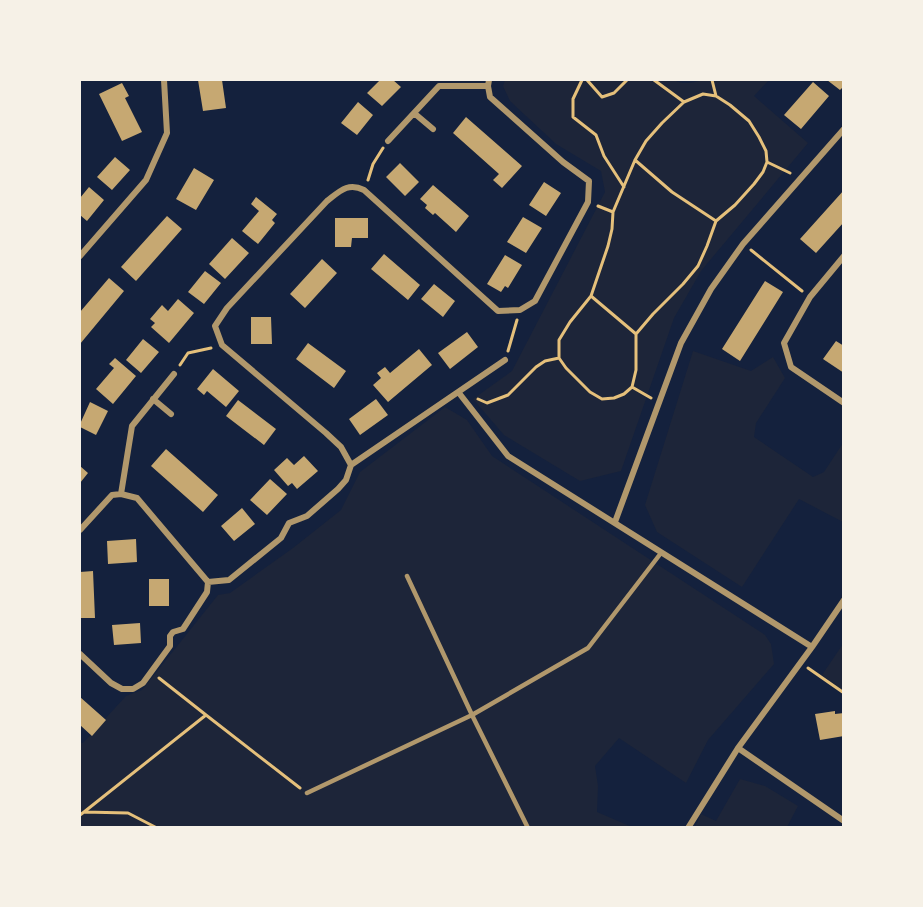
<svg xmlns="http://www.w3.org/2000/svg" width="923" height="907" font-family="Signika,sans-serif">
	<rect width="100%" height="100%" fill="#14213d"/>
	<path fill="#1d2539" d="M505,80h169c9,5 18,3 28,0h67l-15,16 54,47 -107,128 -27,47 -53,153 -41,10 -76,-46 -31,-36 39,-28 93,-179 -4,-21 -45,-27 -46,-43 -7,-15z
		M693,351l58,20 22,-14 12,21 -29,45 -2,14 59,40 11,-5 19,-29v79l-44,-23 -57,88 -85,-55 -12,-27z
		M445,407l22,13 25,36 273,179 6,9 3,20 -66,76 -22,43 -67,-45 -24,28 3,20 -1,26 35,15h-552v-85l3,1 43,-47 16,-6 76,-95 12,-2 63,-45 48,-38 19,-38z
		M843,644v47l-21,-16z
		M740,779l25,7 33,20 -11,21h-92l6,-13 15,7z"/>
	<path fill="#c6a872" d="M198,80h24l4,28 -23,3z
		M380,80h13l8,7 -19,19 -15,-13z
		M827,80h17v6l-4,4z
		M813,82l16,14 -28,33 -17,-14z
		M122,83l7,13 -4,2 17,34 -20,9 -23,-47z
		M358,102l15,13 -16,20 -16,-12z
		M466,117l56,49 -20,22 -9,-8 6,-6 -46,-41z
		M115,157l15,13 -18,20 -15,-13z
		M400,163l19,19 -14,14 -19,-19z
		M194,168l20,12 -18,30 -20,-11z
		M544,182l17,11 -15,23 -17,-11z
		M433,185l36,31 -13,16 -21,-19 -2,2 -8,-7 2,-3 -7,-6z
		M89,187l15,13 -17,21 -7,-6v-17z
		M844,190v32l-28,31 -16,-14z
		M256,197l21,17 -5,6 3,3 -17,21 -16,-13 17,-20 -8,-7z
		M167,216l15,13 -46,52 -15,-14z
		M523,217l19,11 -16,25 -19,-11z
		M335,218h33v20h-16l-1,9h-16z
		M232,238l17,15 -24,26 -16,-15z
		M384,254l36,31 -12,15 -37,-31z
		M505,255l17,10 -14,23 -3,-2 -4,6 -14,-8z
		M322,259l15,14 -32,35 -15,-14z
		M205,271l16,12 -17,21 -16,-12z
		M109,278l15,13 -44,53v-32z
		M765,281l18,11 -43,69 -18,-12z
		M434,284l21,17 -12,16 -22,-18z
		M178,299l16,14 -25,30 -18,-16 4,-4 -5,-4 12,-14 6,6z
		M251,317h20l1,27h-21z
		M467,332l11,15 -28,22 -12,-16z
		M143,339l16,13 -18,21 -15,-13z
		M836,341l8,5v27l-21,-14z
		M308,343l38,28 -12,17 -38,-29z
		M419,349l13,16 -44,37 -15,-17 8,-7 -4,-5 8,-6 5,6z
		M115,358l21,18 -23,28 -17,-15 18,-21 -5,-4z
		M213,369l26,22 -13,16 -19,-16 -3,4 -7,-6z
		M376,399l12,16 -28,20 -11,-16z
		M238,400l38,29 -12,16 -38,-29z
		M90,402l18,9 -12,24 -16,-8v-3z
		M166,449l52,46 -15,17 -52,-46z
		M304,456l14,15 -21,18 -5,-6 -4,3 -14,-16 13,-12 7,7z
		M80,466l8,7 -8,10z
		M270,479l17,15 -20,21 -17,-15z
		M242,508l13,16 -21,17 -13,-15z
		M136,539l1,23 -29,2 -1,-23z
		M93,571l2,47h-15v-46z
		M149,579h20v27h-20z
		M140,623l1,20 -27,2 -2,-20z
		M80,697l26,23 -14,16 -12,-11z
		M835,711v3l9,-1v23l-24,4 -5,-26z"/>
	<g fill="none" stroke-linecap="round" stroke-linejoin="round">
		<path stroke="#e5c07b" stroke-width="3" d="M582,80l-9,19v18l23,18 8,21 20,31
			M587,80l15,17 12,-4 13,-13
			M654,80l30,22
			M712,80l4,16
			M635,160l37,32 44,29
			M767,162l23,11
			M368,180l5,-16 10,-16
			M598,206l15,6
			M751,250l51,41
			M591,296l45,38v36l-4,17 -8,7 -10,4 -12,1 -12,-7 -24,-24 -7,-10v-18l11,-18 21,-26 17,-50 4,-17 1,-17 22,-52 11,-19 16,-18 22,-21 19,-8 13,2 14,9 19,16 10,16 7,14 1,11 -4,10 -9,12 -19,21 -19,16 -9,25 -9,20 -15,18 -30,30 -17,20
			M508,351l9,-31
			M180,365l8,-12 23,-5
			M632,387l19,11
			M478,399l9,4 21,-8 28,-28 9,-6 14,-3
			M808,668l36,25
			M206,715l94,73
			M84,812l122,-97 -47,-37
			M80,815l4,-3 44,1 29,15"/>
		<path stroke="#b1986c" stroke-width="4.5" d="M407,576l65,139 56,113
			M307,793l165,-78 116,-67 73,-95"/>
		<path stroke="#b1986c" stroke-width="6" d="M414,113l19,16
			M388,141l51,-55h49
			M80,256l66,-76 21,-47 -3,-53
			M844,256l-34,41 -26,46 7,24 53,36
			M459,393l49,63 304,191
			M153,399l18,15
			M351,465l154,-105
			M121,494l11,-68 42,-52
			M615,522l66,-179 30,-54 32,-45 101,-115
			M80,530l32,-35 9,-1 16,4 71,84 -1,10 -24,37 -10,3 -3,4v10l-27,37 -10,6h-11l-11,-6 -31,-29
			M208,582l21,-2 52,-42 8,-15 18,-7 31,-27 8,-9 5,-15 -10,-18 -15,-14 -104,-88 -7,-19 12,-18 100,-107c13,-10 21,-19 37,-11l134,121 22,-1 15,-9 53,-99 1,-21 -26,-19 -73,-65 -2,-11 1,-6
			M738,748l106,73
			M688,828l50,-80 74,-101 32,-47"/>
	</g>
	<rect width="923" height="907" fill="none" stroke="#f6f1e7" stroke-width="162"/>
</svg>
